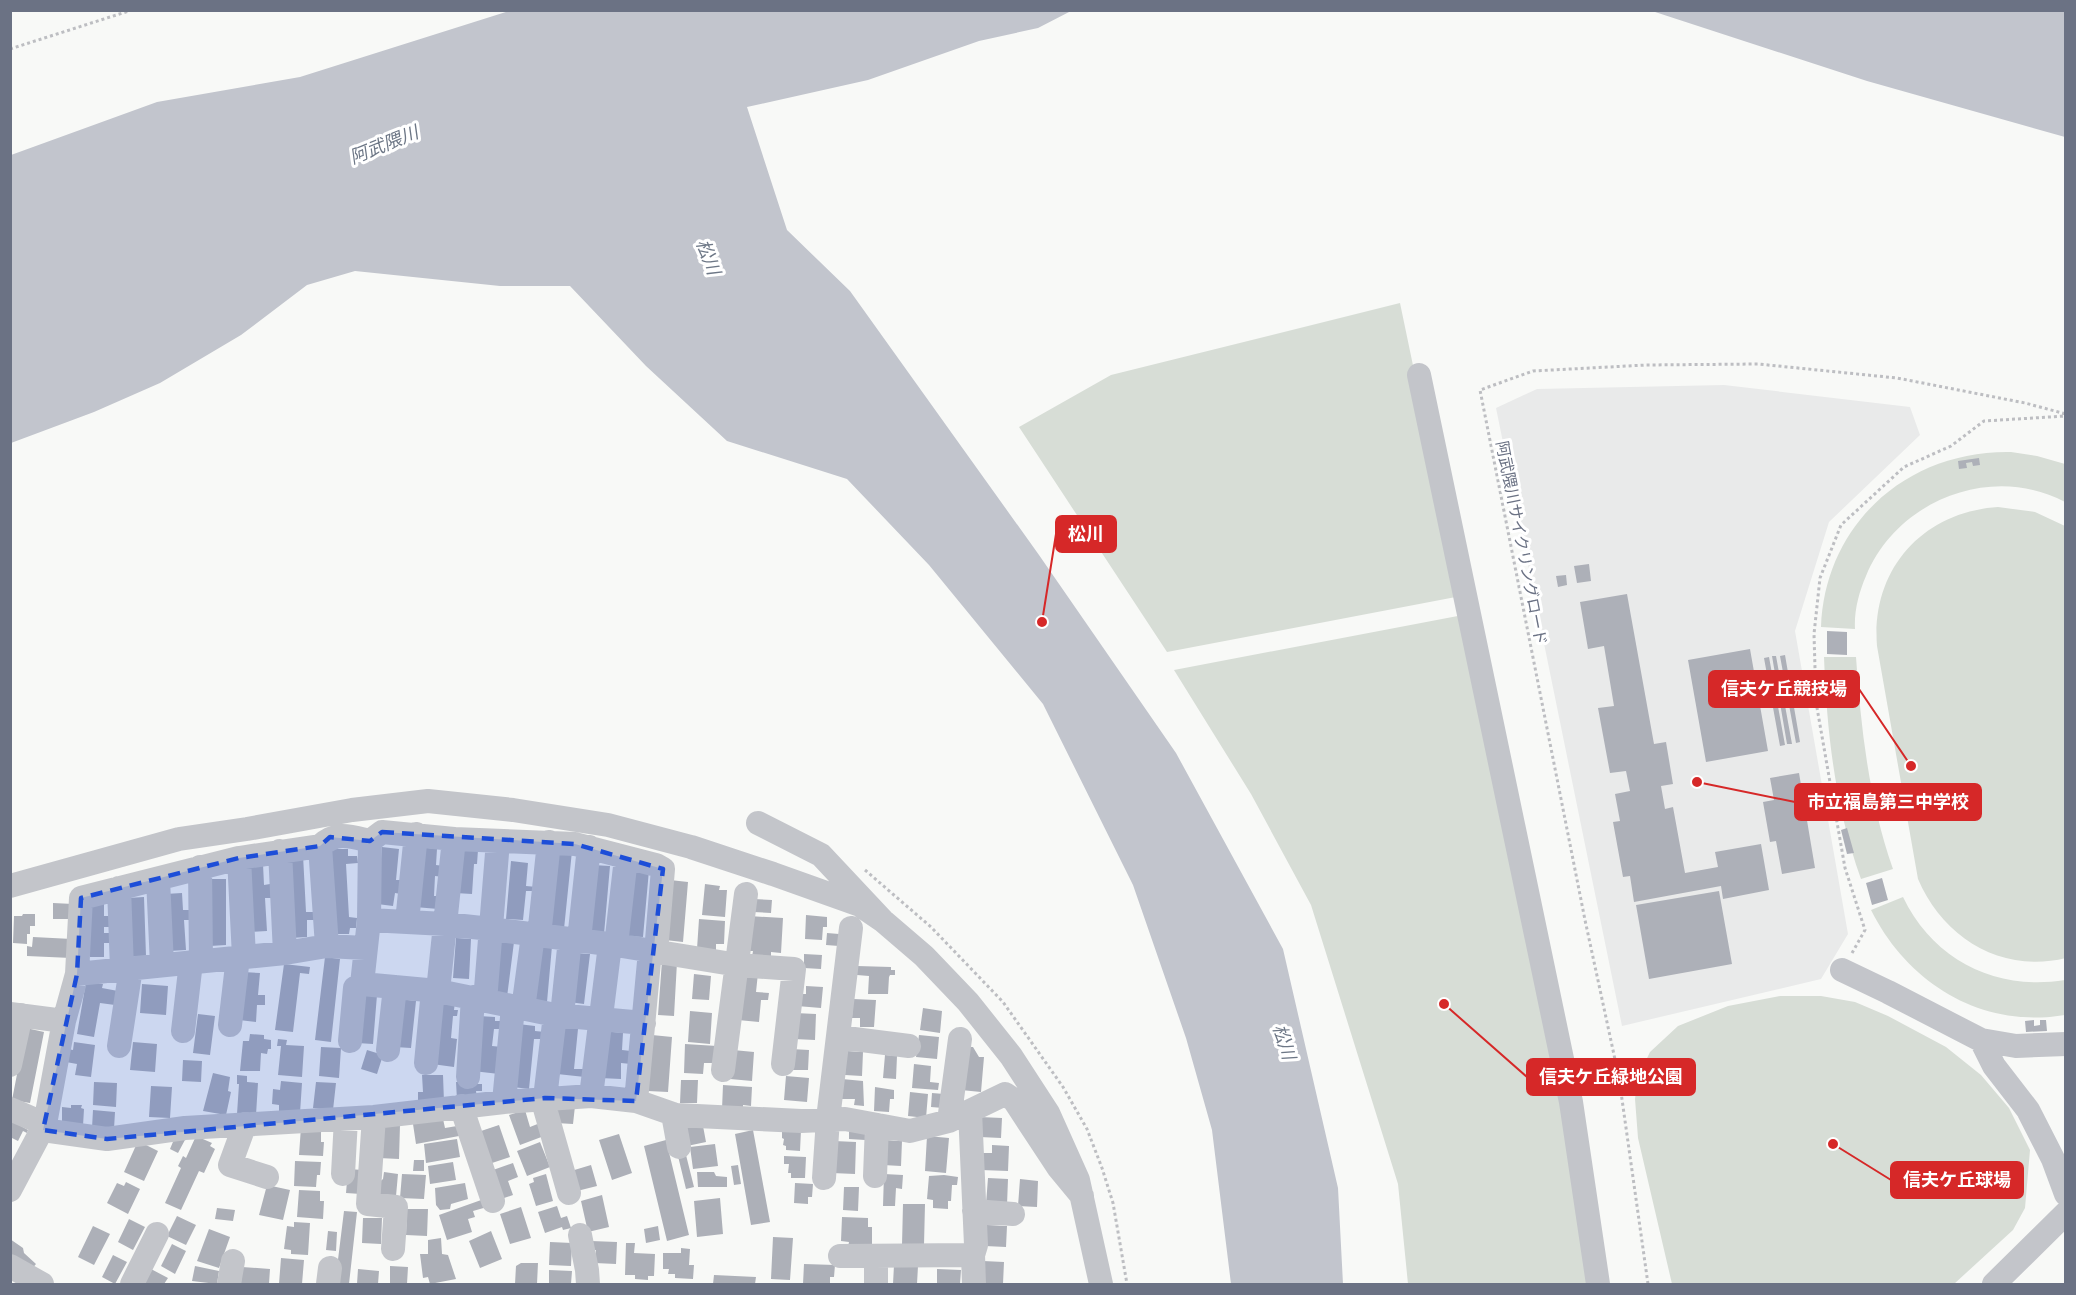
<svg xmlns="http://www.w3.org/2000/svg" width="2076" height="1295" font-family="Mulish,'Noto Sans JP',sans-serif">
	<rect width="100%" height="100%" fill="#f8f9f7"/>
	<path fill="#e9eaea" d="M1724,385l186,22 10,28 -91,87 -34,109 53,303 -27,45 -199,47 -126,-618 41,-19z"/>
	<path fill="#d7ddd6" d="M1400,303l61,293 -294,56 -148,-225 92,-52z
		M2011,452l26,4 28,8v38c-73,-39 -168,-2 -199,74 -7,16 -12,35 -11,53l-34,-2c4,-104 87,-177 190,-175z
		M1998,507l37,5 30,14 1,432c-64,16 -123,-20 -148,-79l-41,-233c-6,-76 45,-134 121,-139z
		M1463,615l104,489 25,180h-184l-10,-100 -87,-279 -60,-111 -77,-124z
		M1824,657h32c5,72 13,144 37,212l-32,10c-26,-73 -34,-145 -37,-222z
		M1903,897c31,64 93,94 162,83v35c-83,14 -157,-31 -194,-105z
		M1780,996h41l34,6 33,14 58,31 35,28 28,33 21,42 -5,58 -12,22 -59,54h-282l-34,-146 -3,-39 3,-22 12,-25 28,-26 50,-20z"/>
	<path fill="#c2c5cd" d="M509,11h562l-33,17 -59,13 -111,39 -121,27 40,123 63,61 189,264 137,198 107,196 55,239 5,96h-112l-19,-154 -26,-92 -53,-153 -90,-181 -114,-139 -82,-86 -120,-38 -81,-75 -76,-80h-70l-145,-15 -48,14 -66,50 -81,48 -66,29 -83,31v-288l146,-53 143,-25z
		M1652,11h413v126l-198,-56z"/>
	<path fill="#adb0b8" d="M1979,458l1,7 -7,1 -1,-4 -6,1 1,5 -8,1 -1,-8z
		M1589,564l2,17 -14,2 -3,-17z
		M1566,575l1,10 -9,2 -2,-11z
		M1627,594l27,150 12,-2 7,42 -12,2 4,23 8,-2 12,66 33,-6 -3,-15 46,-8 8,46 -46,9 -2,-13 -87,16 -4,-26 -7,1 -10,-55 7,-1 -5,-27 15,-3 -4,-20 -16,2 -12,-65 16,-2 -10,-60 -16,3 -8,-47z
		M1827,631l20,1v23l-20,-1z
		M1750,649l18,102 -62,11 -18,-102z
		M1785,655l15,87 -4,1 -16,-87z
		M1772,656h4l16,88h-5z
		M1769,657l16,88 -5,1 -16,-88z
		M1799,773l16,95 -33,6 -6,-33 -6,1 -7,-40 11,-2 -4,-22z
		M1847,828l7,25 -7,1 -6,-24z
		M382,847l17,2 -3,31h7l-2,14 -6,-1 -2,13 -16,-2z
		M419,847l18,2 -1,16 8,1 -1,11 -8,-1 -1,20h5l-1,13 -23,-2z
		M458,848l20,2 -1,14h-3l-2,30 -17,-1z
		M328,849h20v7h9l1,7 -12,1 3,53 8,1 -1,10h-6l-1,6h-15z
		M554,849l18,2 -8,78 -18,-2z
		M303,855l3,57h8v8h-7v17l-17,1 -5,-81z
		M511,861l17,2 -2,23 11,1v4h-11l-3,29 -17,-1z
		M263,864l1,21 6,-1 1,14h-6l2,33 -18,1 -3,-67z
		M593,865l17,1 -6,68 -17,-1z
		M632,868l17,2 -6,67 -18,-1z
		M1882,878l6,22 -16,5 -6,-22z
		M209,879h17v66l-16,1z
		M670,880l18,2 -5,60 -18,-2z
		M705,884l15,2 -1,4h8l-2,27 -23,-2z
		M1719,891l13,73 -83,15 -13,-74z
		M182,893l1,17h7v10h-6l2,30 -17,1 -4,-57z
		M144,897l2,59h-16l-3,-58z
		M753,899l19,1 -1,13 -18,-1z
		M89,900h15v16h7v11h-7v6h9v10h-9v14h-14z
		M53,903l20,1v15h-20z
		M23,914h12v12h-5v8h-3v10l-14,-1 1,-27h8z
		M806,915l21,2v10h-4l-1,13 -17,-1z
		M749,916l34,2 -2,35 -10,-1v6l-19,-1 1,-6h-6z
		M699,919l26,2 -1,23h-8v6l-19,-1z
		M827,933l12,1v12l-13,-1z
		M33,937l39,2 -1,19 -44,-2v-10l5,1z
		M456,938l15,1 -2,40 -16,-1z
		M499,940l15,2 -7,55 -15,-2z
		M536,945l16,1 -5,56 -15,-1z
		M575,953l15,1 -6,50 -15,-2z
		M804,954l18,1 -1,14 -17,-1z
		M325,957l15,2 -9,83 -16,-2z
		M662,961l15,1 -3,54 -16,-1z
		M284,964l26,3 -1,7 -9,-1 -7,59 -18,-2z
		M857,966l34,1v3h4v5h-5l-1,2 -1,17h-20l1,-18 -12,-1z
		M243,972l17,1 -2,22h7v10h-8l-1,17 -17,-2z
		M742,972l16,1 -2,19 13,1 -1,7h-7l-2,22 -21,-2z
		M694,974l17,2 -2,24 -17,-1z
		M86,982l17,2 -1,4 16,3 -3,14 -15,-2 -6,34 -17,-3z
		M142,984l26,2 -2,29 -26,-2z
		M806,986l17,1 -2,21 -24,-2 1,-12h8z
		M361,994l16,1 -4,49 -16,-1z
		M400,999l16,2 -5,47 -16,-1z
		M853,999l23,1 -2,27h-14v-9h-8z
		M439,1000l16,2 -1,8h4l-1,6h-4l-2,22 6,1 -3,28 -22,-3z
		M923,1008l19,3 -2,22 -20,-3z
		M690,1011l22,2 -2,31 -22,-2z
		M795,1013l21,1 -1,26 -21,-1z
		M198,1014l17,2 -5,39 -17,-2z
		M479,1016l16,1v4h9l-1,8h-9l-2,17 10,1 -3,27 -26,-3z
		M2034,1020v6l6,-1v-5h6l1,11 -21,1 -1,-11z
		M518,1024l17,2v5l10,1 -1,7h-10l-5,50 -16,-2z
		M563,1027l15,2 -4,40h11v8l-28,-3z
		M26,1028l18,4 -14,71 -18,-3z
		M603,1031l20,2 -1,17 9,1v13l-10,-1v16l-21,-1z
		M250,1034l14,1v4l7,1v9h-3l-1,5 -6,-1 -1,18h-20l3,-30h6z
		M652,1035l20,2 -4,55 -20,-1z
		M919,1035l20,2 -2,22 -21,-2z
		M278,1039l9,1 -1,5 18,1 -2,31 -24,-2 3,-29h-4z
		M74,1042l21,3 -4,32 -16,-2 2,-11 -11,-2 2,-13 5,1z
		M133,1042l24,2 -2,28 -25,-2z
		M685,1044l32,2 -4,17h-9l-1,11 -19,-1z
		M321,1047l20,1 -2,30 -20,-2z
		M966,1047h7l6,10h5l-3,35 -20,-2z
		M791,1049l18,1 -1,20h-18z
		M367,1050l16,5 -6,19 -16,-5z
		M733,1050l21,2 -2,29 -22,-2z
		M846,1051l17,1 -1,24 -17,-1z
		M885,1055l12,1 -1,23 -13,-1z
		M183,1060l19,1 -1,21 -19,-1z
		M914,1064l17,2 -1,16 9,1 -1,7 -26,-2z
		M213,1073l17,4 -2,14 3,1 -5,23 -23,-4z
		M237,1075l10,1v6l11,1 -2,32 -19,-1 2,-30h-2z
		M422,1075h21l1,27 -26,-2v-8h5z
		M786,1076l23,2 -2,24 -23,-2z
		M842,1079l21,2 1,25 -10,-1 1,-6h-14z
		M681,1080h17l-1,23h-17z
		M281,1081l21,2 -2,30 -21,-2v-6l-7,-1 1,-15 7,1z
		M476,1081v3h6v7h-6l1,7 -20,2 -1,-18z
		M94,1082l23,1 -1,24 -23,-2z
		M316,1082l20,1 -3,27 -20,-2z
		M723,1085l29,2 -1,19 -8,-1v5l-21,-1z
		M151,1086l21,1 -2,31 -21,-1z
		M875,1087l19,3v9h-4l-1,13 -15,-1z
		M910,1092l18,2 -2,24 -18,-2z
		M932,1093l12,1 -1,14 -12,-1z
		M71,1105h11l-1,3 3,1 -1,17 -21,-1v-18l9,1z
		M557,1105l18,1 -2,18 -17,-1z
		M93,1110l22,2 -1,17 -22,-1z
		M525,1110l5,17 10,-4 4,13 -24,9 -11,-30z
		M980,1117l22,1 -1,20 -21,-1z
		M443,1119l2,9 12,-2 2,10 -43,8 -3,-20z
		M10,1120l18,10 -1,3 -4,-2 -5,10 -8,-4z
		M380,1124l20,1 -1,34 -20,-1z
		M682,1124l21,2 3,16 -19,4z
		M499,1125l11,32 -21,7 -11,-32z
		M301,1127l20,1v14h3l-1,14 -24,-1z
		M782,1128l19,2 -1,21 -14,-1v-4l-3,-1 1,-6 -2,-1z
		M753,1130l17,92 -19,3 -16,-91z
		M849,1131l16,1v8l-16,-1z
		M619,1134l13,39 -20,7 -13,-40z
		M196,1136l16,7 -2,3 5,3 -11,24 -5,-2 -18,39 -16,-7 16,-35 -3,-2 5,-10 3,2z
		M927,1136l22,2 -3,35 -21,-2z
		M175,1137l11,1 -8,15 -8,-4z
		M457,1139l3,18 -34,6 -2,-19z
		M666,1140l23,95 -22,6 -23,-95z
		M884,1140l18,1 -1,25 -18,-1z
		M138,1141l20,10 -14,30 -20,-9z
		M834,1141l22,1 -1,32 -23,-1z
		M540,1142l10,25 -23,9 -10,-25z
		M715,1144l3,22 -25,3 -3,-22z
		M992,1145l17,1 -1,25 -27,-1 1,-17h10z
		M685,1151l9,36 -8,2 -9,-37z
		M784,1156l22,1 -1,21h-14v-5h-3l1,-9h-5z
		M414,1160h10v11h-11z
		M295,1161l26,1 -1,13h-3l-1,12 -22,-1z
		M453,1162l3,18 -26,4 -2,-18z
		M513,1163l5,14 -10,4 5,14 -12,4 -8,-29z
		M591,1165l6,21 -20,5 -6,-20z
		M738,1165l3,19 -7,1 -3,-19z
		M348,1169l15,1 -2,24 -15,-1z
		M384,1172l14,2 -2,22 -20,-2v-9l7,-6z
		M697,1172h17l2,4 11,1v10h-29z
		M402,1174l24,1 -2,24 -24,-1z
		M546,1174l7,27 -17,5 -7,-22 5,-2 -1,-4z
		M884,1174l19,1 -1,14 -6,-1 -1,18h-12z
		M944,1175l14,2 -1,8h-5l-1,16h-3v8l-15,-1v-8l-6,-1 2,-23z
		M988,1178l20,1 -1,26 -21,-1z
		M1020,1179l18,2 -1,26 -19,-1z
		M126,1182l14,7 -12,25 -21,-11 10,-20 7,3z
		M465,1183l3,16 -17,5 -1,5 -10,1 -4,-5 -1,-17z
		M795,1183l18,1 -1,13h-4v7l-14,-1z
		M267,1185l23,5 -7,30 -24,-5z
		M844,1187h15l-1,24 -15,-1z
		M299,1190l21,1v10h4l-1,18 -26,-2z
		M602,1195l7,32 -21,5 -7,-31z
		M720,1198l3,36 -26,3 -3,-36z
		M484,1199l3,8 -14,4 2,6 -7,2 4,13 -25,8 -8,-25z
		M903,1204h22l-1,41h-22z
		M557,1206l4,12 6,-2 4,12 -8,2 -1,-3 -17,6 -7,-21z
		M521,1207l10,31 -21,6 -10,-30z
		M217,1208l18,2 -2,11 -18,-2z
		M407,1209h21l-1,27 -21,-1z
		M344,1211l13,1 -8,72h-14z
		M177,1216l19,9 -10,20 -19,-9z
		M842,1217l26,1v9h4v21l-24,-1 1,-5 -8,-1z
		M363,1218h19l-1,26 -19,-1z
		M129,1219l16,8 -12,23 -15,-8z
		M294,1222l16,1 -2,32 -17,-1v-4l-7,-1 3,-23 7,1z
		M987,1225l20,1 -1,21 -21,-1z
		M93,1226l17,8 -16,31 -16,-8z
		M658,1226l2,14 -14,3 -2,-14z
		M209,1229l21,8 -11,31 -22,-7z
		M328,1231l9,1 -1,19 -10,-1z
		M491,1231l11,28 -22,9 -11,-27z
		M773,1237l20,1 -3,42 -19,-1z
		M441,1238l1,16 6,1 8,24 -26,5 -2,-7 -5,1 -3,-24h8v-14z
		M10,1239l13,9 1,5 12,11 -5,6 -21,-15z
		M591,1241l26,1 -1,22 -21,-1 1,-13h-6z
		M550,1242l22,1 -1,23 -22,-1z
		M626,1243h9l-1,10 21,1 -1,22h-6v4l-13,-1v-4h-10z
		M172,1244l14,7 -11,23 -14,-8z
		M681,1248l9,1 -1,16h5l-1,14 -18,-1v-4h-7l1,-5h-6v-16h18z
		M113,1255l14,7 -12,22 -13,-7z
		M281,1258l23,2 -2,24h-23z
		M983,1261l21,1 -1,22h-21z
		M521,1263h17l-1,21h-22l1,-18z
		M804,1264l31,1 -1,12h-4v7h-27z
		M894,1265l24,1 -1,18h-24z
		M195,1266l24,5 -2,13 -25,-3z
		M390,1266l18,1 -1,17h-17z
		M242,1267l28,2 -1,15 -28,-1z
		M151,1269l17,9 -4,6h-21z
		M358,1269l21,2 -1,13h-21z
		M937,1269l24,1 -1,14h-23z
		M549,1270l23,1 -1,13h-22z
		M714,1275l42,2 -1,7h-42z"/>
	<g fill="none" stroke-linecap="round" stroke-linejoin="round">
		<path stroke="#bdbec2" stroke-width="3" stroke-dasharray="3 3" stroke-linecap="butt" d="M10,49l122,-39
			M865,870l66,57 72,75 60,85 24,42 15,39 11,35 14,81
			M1852,953l13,-23 -20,-62 -29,-166 -2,-68 6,-56 21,-53 63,-58 47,-21 33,-25 82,-5
			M1648,1284l-29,-206 -34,-158 -105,-530 53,-19 113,-6 112,-1 139,14 128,25 41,11"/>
		<path stroke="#c3c5ca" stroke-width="24" d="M1419,375l152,727 27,182
			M758,823l63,32 61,65 42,36 44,46 43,54 37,57 30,67 23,104
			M320,846l7,100
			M280,851l5,102
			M239,858l5,99
			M200,867l1,94
			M158,879l4,86
			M10,886l169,-47 68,-10 105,-19 76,-9 85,9 95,15 83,22 82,27 87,31 22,15
			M119,888l3,81
			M369,920l1,-79
			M407,922l9,-88
			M539,936l10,-94
			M579,940l10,-93
			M616,945l10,-87
			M1842,970l46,22 93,48 35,6 50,-2
			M77,974l208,-21 42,-7 38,2
			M438,991l16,-152
			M485,1001l13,-160
			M523,1009l10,-74
			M10,1014l54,7
			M562,1015l8,-76
			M644,1023l-89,-8 -117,-24 -76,-7 7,-64 76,4 46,5 125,16 122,20 56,4 -11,95
			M230,1025l8,-68
			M183,1031l8,-69
			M838,1037l71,9
			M1981,1040l13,26 34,44 25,49 13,35
			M350,1041l5,-53 7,-4
			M119,1046l12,-78
			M388,1050l7,-63
			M426,1063l7,-73
			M10,1065l11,-50
			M723,1070l23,-176
			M468,1077l5,-80
			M591,1096l19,-151
			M542,1098l27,95
			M545,1098l10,-83
			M636,1101l14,-150
			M504,1102l9,-95
			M461,1106l32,95
			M10,1109l35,15
			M970,1111l6,134 -3,10 1,29
			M673,1114l6,33
			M374,1117l-6,87 28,3 -3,42
			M949,1121l11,-82
			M245,1124l-15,41 37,12
			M43,1130l64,9 78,-11 189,-11 130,-15 87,-6 45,5 40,14 125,6 44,-2 65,12 39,-10 56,-27 9,6 44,67 24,29
			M343,1174l3,-55
			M875,1176l2,-51
			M824,1178l4,-59 23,-191
			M10,1190l35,-66 19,-103 13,-47 4,-76 158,-40 81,-12c17,-15 29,-10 50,-5l12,-9 72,7 121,5 81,21 7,4 -7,83
			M974,1211l39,3
			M580,1235l7,35 1,14
			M840,1256l133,-1
			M876,1256v28
			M10,1266l32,18
			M132,1284l25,-50
			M229,1284l4,-23
			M328,1284l2,-16
			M1994,1284l72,-71"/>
	</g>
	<path fill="#1d4ed8" fill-opacity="0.2" stroke="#1d4ed8" stroke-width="4.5" stroke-dasharray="12 8" stroke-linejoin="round" d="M382,832l193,12 88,25 -27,232 -91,-3 -438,41 -64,-9 34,-156 4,-76 158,-40 81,-12 10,-9 40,4z"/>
	<g text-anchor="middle" stroke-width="6" stroke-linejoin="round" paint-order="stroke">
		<g font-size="16" fill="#6b7284" stroke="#fff">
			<text transform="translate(1522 543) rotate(79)" y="6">阿武隈川サイクリングロード</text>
		</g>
		<g font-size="18" font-style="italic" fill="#6d7786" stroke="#fff">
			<text transform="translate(384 145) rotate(-22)" y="6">阿武隈川</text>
			<text transform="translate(708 257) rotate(69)" y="6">松川</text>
			<text transform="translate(1284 1042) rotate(72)" y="6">松川</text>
		</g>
	</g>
	<path fill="none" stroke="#d62828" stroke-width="2" d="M1042 622L1056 534M1911 766L1859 689M1697 782L1795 802M1444 1004L1527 1077M1833 1144L1891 1180"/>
	<g fill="#d62828" stroke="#fff" stroke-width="2">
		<circle cx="1042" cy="622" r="6"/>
		<circle cx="1911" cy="766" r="6"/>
		<circle cx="1697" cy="782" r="6"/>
		<circle cx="1444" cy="1004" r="6"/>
		<circle cx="1833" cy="1144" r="6"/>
	</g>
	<g fill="#d62828" stroke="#d62828" stroke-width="2">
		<rect x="1056" y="516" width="60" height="36" rx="6"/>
		<rect x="1709" y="671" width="150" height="36" rx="6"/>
		<rect x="1795" y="784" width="186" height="36" rx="6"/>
		<rect x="1527" y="1059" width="168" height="36" rx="6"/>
		<rect x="1891" y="1162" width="132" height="36" rx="6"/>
	</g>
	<g font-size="18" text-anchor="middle" font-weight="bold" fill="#fff">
		<text x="1086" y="540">松川</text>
		<text x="1784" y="695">信夫ケ丘競技場</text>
		<text x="1888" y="808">市立福島第三中学校</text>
		<text x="1611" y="1083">信夫ケ丘緑地公園</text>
		<text x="1957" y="1186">信夫ケ丘球場</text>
	</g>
	<rect width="2076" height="1295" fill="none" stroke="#6b7284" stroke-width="24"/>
</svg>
